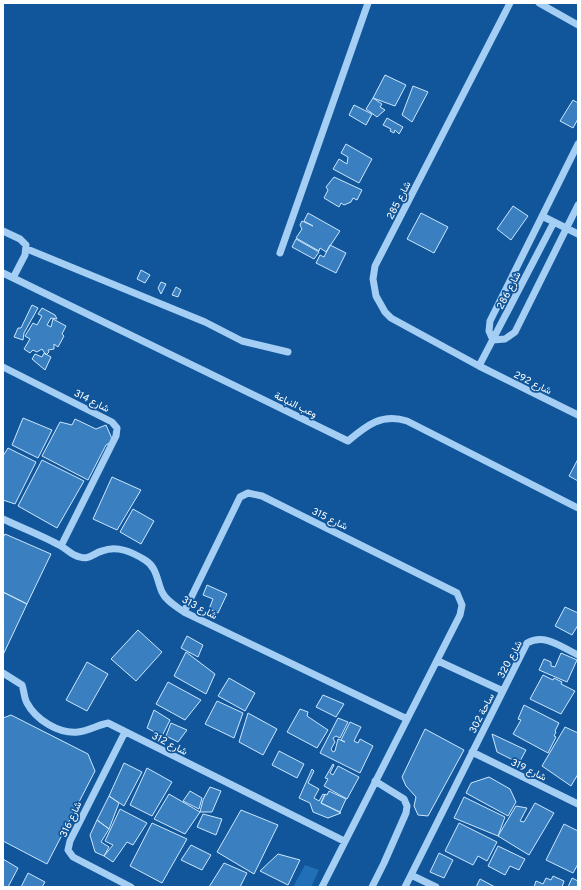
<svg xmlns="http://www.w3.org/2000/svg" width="581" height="890" font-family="Overpass,Vazirmatn,sans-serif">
	<rect width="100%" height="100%" fill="#11569a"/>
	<path fill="#206fb7" d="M305,865l14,5 -8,17h-18z"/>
	<path fill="#3a80c1" stroke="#cce6fe" d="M385,75l21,10 -11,21 -22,-8z
		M413,86l15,6 -16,30 -10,-7z
		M373,98l9,6 -2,3 5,3 -8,7 -11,-8z
		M573,100l5,3v16l-5,9 -13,-7z
		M354,105l18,9 -6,11 -17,-10z
		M387,118l16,9 -4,7 -4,-4 -1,3 -4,-2 1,-2 -8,-4z
		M346,144l26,15 -13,24 -26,-14 6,-10 8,5 1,-7 -7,-4z
		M334,177l28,13 -5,10 -4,-2 -2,4 -7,3 -3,-2 -2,4 -15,-9 4,-8 -2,-3z
		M513,206l15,10 -17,24 -14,-11z
		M308,213l32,18 -14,21 -6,-4 -1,3 -23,-13 6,-9 -2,-4 2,-4 11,5 -9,-5z
		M421,213l27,14 -14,26 -27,-14z
		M296,239l23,13 -5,7 -22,-12z
		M330,245l16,8 -10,20 -20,-10 4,-8 4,2z
		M141,270l9,5 -5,8 -8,-4z
		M161,282l5,2 -5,10 -3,-6z
		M176,287l5,3 -3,7 -6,-2z
		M32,305l6,3 -14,25 -1,7 -9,-3 4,-9h3z
		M42,308l13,7 2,4 -6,-1 -4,7 4,2 2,-8 13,7 -4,8 2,2 -6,11 -4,-3v5l-6,1 1,2 -3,3 -4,-6 -5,3 -4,-2 -3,3 -6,-4 6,-10 -5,-3 8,-13 4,2 5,-9 -4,-2z
		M44,353l7,4 -6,13 -13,-11 3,-5 7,3z
		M23,418l29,12 -14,28 -26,-13z
		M75,419l21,10 10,-4 7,16 -7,4 -18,35 -46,-24 18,-34 12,3z
		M8,448l28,14 -21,42 -12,-4v-44z
		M578,459v22l-9,-5z
		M42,460l42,21 -27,47 -39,-22z
		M112,477l29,13 -24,40 -24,-11z
		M133,509l21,12 -13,23 -21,-12z
		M5,534l46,20 -24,50 -24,-12v-54z
		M207,585l20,9 -9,19 -9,-4 4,-10 -10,-4z
		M3,592l24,12 -24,51z
		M565,607l13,6v12l-6,10 -17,-9z
		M138,630l24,22 -26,29 -25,-22z
		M187,636l16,9 -5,12 -17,-9z
		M186,652l29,22 -9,20 -32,-18z
		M561,653l16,7 -10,22 -28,-12 5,-11 7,3v4l4,1z
		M87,662l21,12 -21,37 -21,-11z
		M543,675l10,5 1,-2 8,4 -1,2 14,7 -14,23 -31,-15z
		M229,678l26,15 -10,18 -27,-15z
		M168,682l33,18 -16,20 -29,-16z
		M323,695l21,9 -8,13 -20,-10z
		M217,701l26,12 -9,25 -29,-14z
		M524,705l35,18 -4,8 1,1 -2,4 2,1 -8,16 -35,-19 8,-14 -3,-1z
		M300,709l8,3 -1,4 21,14 -11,18 -30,-16z
		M154,710l16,10 -8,16 -15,-8z
		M248,713l29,16 -14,26 -24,-13z
		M11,715l77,39 7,17 -48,93 -44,-23v-123z
		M338,718l10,4 -8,16 -4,-2 -3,2 2,4 -4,7 2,3 2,-1 3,-12 7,3 -4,-2 9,-18 11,5 -7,14 4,2 2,-4 13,7 -13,27 -40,-20z
		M171,723l16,7 -9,12 -12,-6z
		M565,727l13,6v41l-7,12 -29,-20z
		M425,729l39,21 -36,66 -10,-1 -4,-9 2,-9 -10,-11 -4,-9z
		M492,734l34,16 -7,13 -22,-11z
		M279,751l25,13 -7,14 -25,-13z
		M124,763l18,9 -18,34 -15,-10z
		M333,764l1,1 -4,8 3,2 5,-9 21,11 -12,22 -23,-13 4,-7 -3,-1z
		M147,768l25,14 -20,34 -22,-11z
		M312,769l2,2 -6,12 11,6 -5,9 5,3 4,-7 2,1 -4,8 20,10 -13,5 -15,-6 -3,-9 -11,-5z
		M489,777l21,12 6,13 -8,14 -42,-23 5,-10z
		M210,787l11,4 -9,21h-12l3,-12z
		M190,791l12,7 -3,11 -16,-8z
		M329,791l17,8 -6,13 -19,-9 4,-9 2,1z
		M169,794l31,18 -15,22 -31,-15z
		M109,796l10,7 -10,26 -12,-9z
		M464,797l41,20 -7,19 -44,-18z
		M535,803l19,10 -25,42 -31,-19 18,-30 11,2 -7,13 4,1z
		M120,809l27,14 -14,22 -6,-3 -14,20 -9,-6 9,-11 -8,-4z
		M241,810l37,15 -24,49 -37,-22z
		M203,814l19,5 -6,16 -19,-8z
		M97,820l12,9 -8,13 8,5 -5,9 -9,-4 -5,-17z
		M152,823l35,16 -25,44 -32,-17z
		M459,823l38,19 -10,19 -9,-5 -5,9 -28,-14z
		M564,824l14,7v33l-5,9 -27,-13z
		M191,845l20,10 -9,15 -21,-10z
		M498,846l27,13 -6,11 -9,-4 -5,9 -17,-9z
		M439,853l14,7 -9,18 -14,-6z
		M278,854l22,6 -12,25 -28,-14z
		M3,859l15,9 -10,19h-5z
		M224,863l23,10 -7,14h-31z
		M28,873l17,9 -3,5h-21z
		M553,876l11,5 -2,6h-28l2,-6 7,3 3,-6 5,2z
		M572,878l6,3v6h-10z
		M480,879l15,8h-19z"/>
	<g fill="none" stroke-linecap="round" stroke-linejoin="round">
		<path stroke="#a4cef4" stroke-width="7" d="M510,3l-135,263 -2,13 3,17 9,16 6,6 88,48 99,49
			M539,3l39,22
			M578,144l-88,177 -1,10 4,9 12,-1 10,-7 63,-127
			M542,216l36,18
			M3,231l17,8 6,6 -1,10 -12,23
			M27,249l178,73 37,19 46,11
			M280,253l88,-250
			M3,273l345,168c19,-16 34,-28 59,-20l171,87
			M479,366l75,-144
			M3,367l109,55 5,6 -1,8 -55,110
			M3,519c19,9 40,17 58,27 7,4 11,10 19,11 9,3 14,-4 22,-6 15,-6 30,1 43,9 12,7 12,21 17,32 4,9 14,14 22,20l223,107
			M184,612l56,-115 8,-4 14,3 195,97 5,12 -2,10 -138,272
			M438,661l65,30
			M3,673l19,12c2,5 2,13 5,18 9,17 32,31 51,29 10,-1 20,-7 30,-9l236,118
			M125,732l-55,109 -2,9 5,7 58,30
			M472,752l106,52
			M411,875l25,12
			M372,887l12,-24 22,-50 1,-7 -3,-7 -29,-18
			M405,887l122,-244c18,-10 34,4 51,12"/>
	</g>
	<g text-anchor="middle" stroke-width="3.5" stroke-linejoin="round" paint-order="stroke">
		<g font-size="10" fill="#fff" stroke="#11569a">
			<text transform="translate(398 200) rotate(-63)" y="4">شارع 285</text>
			<text transform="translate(508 290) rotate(-63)" y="4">شارع 286</text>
			<text transform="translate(533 382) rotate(26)" y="4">شارع 292</text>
			<text transform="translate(92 400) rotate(27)" y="4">شارع 314</text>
			<text transform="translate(296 404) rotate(26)" y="4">وعب النباعة</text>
			<text transform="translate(330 518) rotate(26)" y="4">شارع 315</text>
			<text transform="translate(200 607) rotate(28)" y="4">شارع 313</text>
			<text transform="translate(509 659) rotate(-62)" y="4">شارع 320</text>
			<text transform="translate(481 713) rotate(-63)" y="4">ساحة 302</text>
			<text transform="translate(170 743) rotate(27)" y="4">شارع 312</text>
			<text transform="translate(529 769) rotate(26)" y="4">شارع 319</text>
			<text transform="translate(70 819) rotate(-65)" y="4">شارع 316</text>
		</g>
	</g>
	<rect width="581" height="890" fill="none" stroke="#ffffff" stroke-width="8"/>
</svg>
